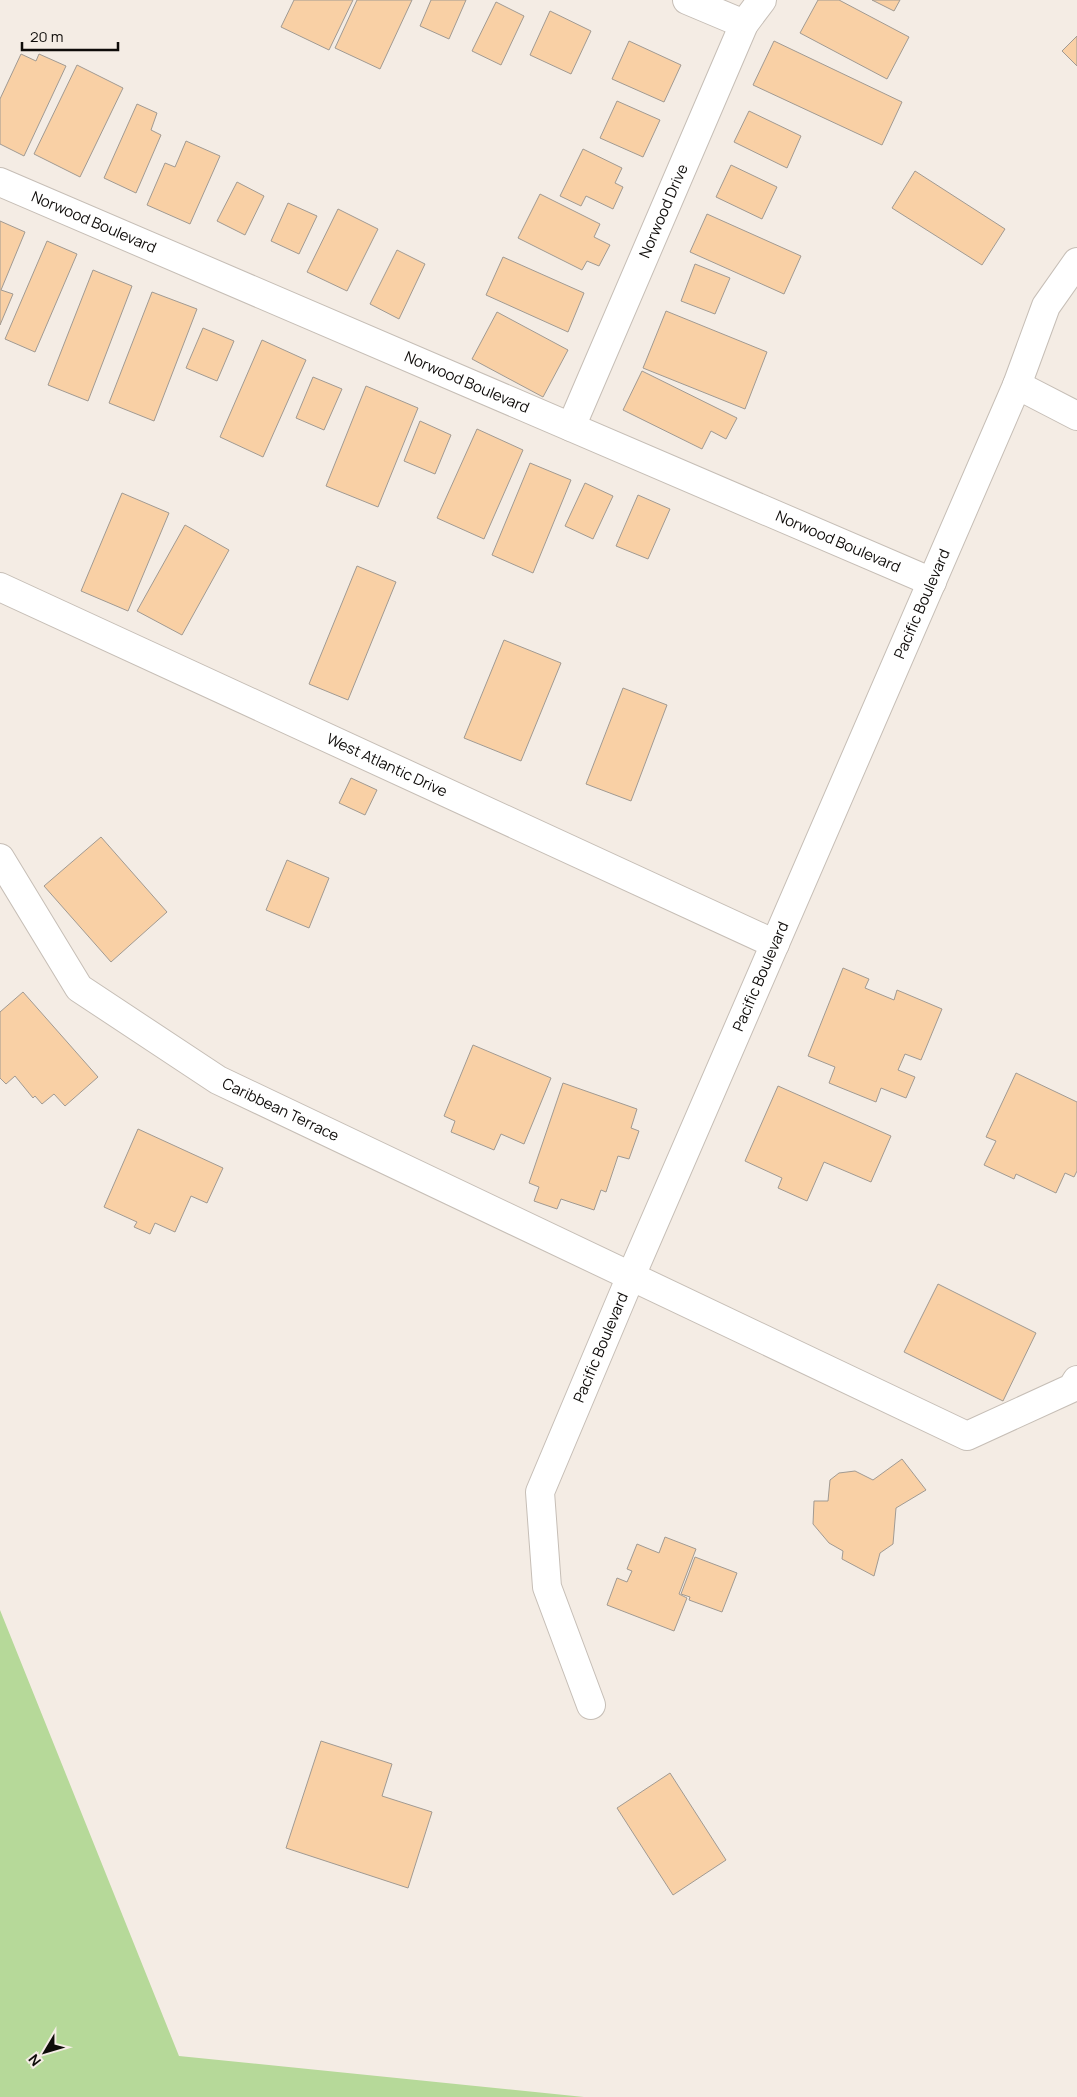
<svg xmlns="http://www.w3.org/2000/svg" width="1077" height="2097" font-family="Manrope,sans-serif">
	<rect width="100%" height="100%" fill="#f4ece4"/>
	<path fill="#b6d999" d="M0,1610l179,446 405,41h-584z"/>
	<path fill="#f9d0a5" stroke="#a19a92" d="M294,0h59l-24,50 -48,-23z
		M357,0h55l-32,69 -45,-21z
		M431,0h35l-17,39 -29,-13z
		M818,0h21l70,37 -22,42 -87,-46z
		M872,0h28l-6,11z
		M496,2l28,14 -23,49 -29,-14z
		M550,11l41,20 -20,43 -41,-19z
		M1077,36v30l-15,-15z
		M629,41l52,24 -17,37 -52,-23z
		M774,41l128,61 -20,43 -129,-60z
		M21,54l15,7 3,-7 27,12 -42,90 -24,-12v-45z
		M77,65l46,23 -43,89 -46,-23z
		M617,101l43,19 -17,37 -43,-19z
		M137,104l20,9 -6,17 10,5 -25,58 -32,-15z
		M749,111l52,25 -14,32 -53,-26z
		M186,141l34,15 -30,68 -43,-19 18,-42 10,4z
		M583,149l39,19 -7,15 8,4 -10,22 -27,-13 -5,10 -21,-10z
		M731,165l46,22 -15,32 -46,-22z
		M915,171l90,58 -23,36 -90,-57z
		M237,182l27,14 -19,39 -28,-14z
		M540,194l60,30 -6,13 16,8 -11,21 -12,-5 -5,9 -64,-32z
		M288,203l29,13 -18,38 -28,-13z
		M338,209l40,20 -31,62 -40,-19z
		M707,214l94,42 -17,38 -94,-42z
		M0,221l25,11 -24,58 12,4 -13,31z
		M47,241l30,13 -42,98 -30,-13z
		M397,250l28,14 -26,55 -29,-15z
		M503,257l81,36 -16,39 -82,-37z
		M695,264l35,14 -15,36 -34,-13z
		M93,270l39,16 -44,115 -40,-16z
		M152,292l45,17 -43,112 -45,-18z
		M666,311l101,41 -22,57 -102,-41z
		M497,312l71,38 -25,47 -71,-38z
		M203,328l31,13 -17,40 -31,-13z
		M262,340l44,20 -43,97 -43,-20z
		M642,371l95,47 -11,21 -15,-8 -9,18 -79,-39z
		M313,377l29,12 -18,41 -28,-12z
		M366,386l52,22 -40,99 -52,-21z
		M420,421l31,14 -16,39 -31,-13z
		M477,429l46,21 -39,89 -47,-21z
		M530,463l41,17 -38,93 -41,-18z
		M585,483l28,13 -20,43 -28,-13z
		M122,493l47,20 -41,98 -47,-20z
		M638,495l32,14 -22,50 -32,-13z
		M185,525l44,25 -47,85 -45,-24z
		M357,566l39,16 -48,118 -39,-16z
		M504,640l57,23 -40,98 -57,-23z
		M623,688l44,17 -36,96 -45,-17z
		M351,778l26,12 -12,25 -26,-12z
		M101,837l66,75 -56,50 -67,-76z
		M287,860l42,18 -20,50 -43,-18z
		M843,968l26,11 -4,9 29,12 3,-10 45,19 -21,51 -16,-6 -7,16 17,7 -9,21 -25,-10 -5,14 -47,-19 6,-16 -27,-11z
		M23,992l75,85 -33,29 -11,-12 -12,10 -7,-8 -2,2 -18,-22 -9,8 -6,-6v-66z
		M473,1045l78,33 -27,66 -23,-10 -7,16 -43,-18 4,-11 -11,-5z
		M1016,1073l61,29v69l-3,6 -9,-4 -9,20 -40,-19 -2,5 -30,-14 12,-24 -10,-4z
		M563,1083l74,26 -6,19 8,3 -10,28 -11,-3 -12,36 -5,-2 -7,20 -33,-11 -4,10 -23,-8 5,-14 -10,-4z
		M778,1086l113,50 -20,46 -47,-20 -17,39 -29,-13 4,-10 -37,-17z
		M138,1129l85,39 -16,35 -16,-7 -16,36 -20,-9 -5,11 -16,-7 3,-5 -33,-15z
		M938,1284l98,49 -33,68 -99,-49z
		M902,1459l24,31 -30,18 -3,36 -13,9 -6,23 -32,-17 1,-8 -14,-8 -16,-19 1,-23h14l2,-21 9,-7 16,-2 18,9z
		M665,1537l31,12 -17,45 8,4 -13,33 -67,-26 10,-27 10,4 5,-11 -5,-2 10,-25 22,9z
		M695,1557l42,16 -15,39 -33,-12 1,-3 -9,-3z
		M321,1741l71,23 -10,32 50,16 -24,76 -122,-40z
		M670,1773l56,87 -53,35 -56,-87z"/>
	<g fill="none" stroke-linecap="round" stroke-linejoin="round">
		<defs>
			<g id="minor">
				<path d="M687,0l57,24"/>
				<path id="s1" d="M0,182l932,400"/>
				<path d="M1017,385l60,31"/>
				<path id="s2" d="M571,427l173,-403 18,-24"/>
				<path id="s3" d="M0,587l775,357"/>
				<path id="s4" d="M0,858l79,130 139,92 749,356 105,-48 5,-8"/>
				<path id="s5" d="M591,1705l-44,-118 -7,-95 91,-216 386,-891 29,-79 31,-44"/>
			</g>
		</defs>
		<use href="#minor" stroke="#c6beb6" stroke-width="30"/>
		<use href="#minor" stroke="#fff" stroke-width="28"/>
	</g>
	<g text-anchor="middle" stroke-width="4.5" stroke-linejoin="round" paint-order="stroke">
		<g font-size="15" fill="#0e0b09" stroke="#f4ece4">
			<text dy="5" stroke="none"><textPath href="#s2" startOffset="235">Norwood Drive</textPath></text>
			<text dy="5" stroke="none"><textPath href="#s1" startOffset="102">Norwood Boulevard</textPath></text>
			<text dy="5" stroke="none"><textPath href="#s1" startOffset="508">Norwood Boulevard</textPath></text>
			<text dy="5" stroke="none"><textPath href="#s1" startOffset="912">Norwood Boulevard</textPath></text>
			<text dy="5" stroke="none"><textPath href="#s5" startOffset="1188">Pacific Boulevard</textPath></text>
			<text dy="5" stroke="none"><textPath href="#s3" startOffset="426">West Atlantic Drive</textPath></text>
			<text dy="5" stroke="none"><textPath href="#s5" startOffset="782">Pacific Boulevard</textPath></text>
			<text dy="5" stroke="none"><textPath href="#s4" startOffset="388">Caribbean Terrace</textPath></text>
			<text dy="5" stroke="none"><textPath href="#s5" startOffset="378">Pacific Boulevard</textPath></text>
		</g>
	</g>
	<g transform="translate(45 2052) rotate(232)" stroke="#f4ece4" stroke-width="4" paint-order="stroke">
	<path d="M0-4L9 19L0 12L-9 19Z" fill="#0e0b09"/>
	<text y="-8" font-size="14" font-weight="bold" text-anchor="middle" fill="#0e0b09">N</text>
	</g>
	<path d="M22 42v8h96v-8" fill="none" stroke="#0e0b09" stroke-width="2.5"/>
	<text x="30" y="42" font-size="15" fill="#0e0b09" stroke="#f4ece4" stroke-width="4" paint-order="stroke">20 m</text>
</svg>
